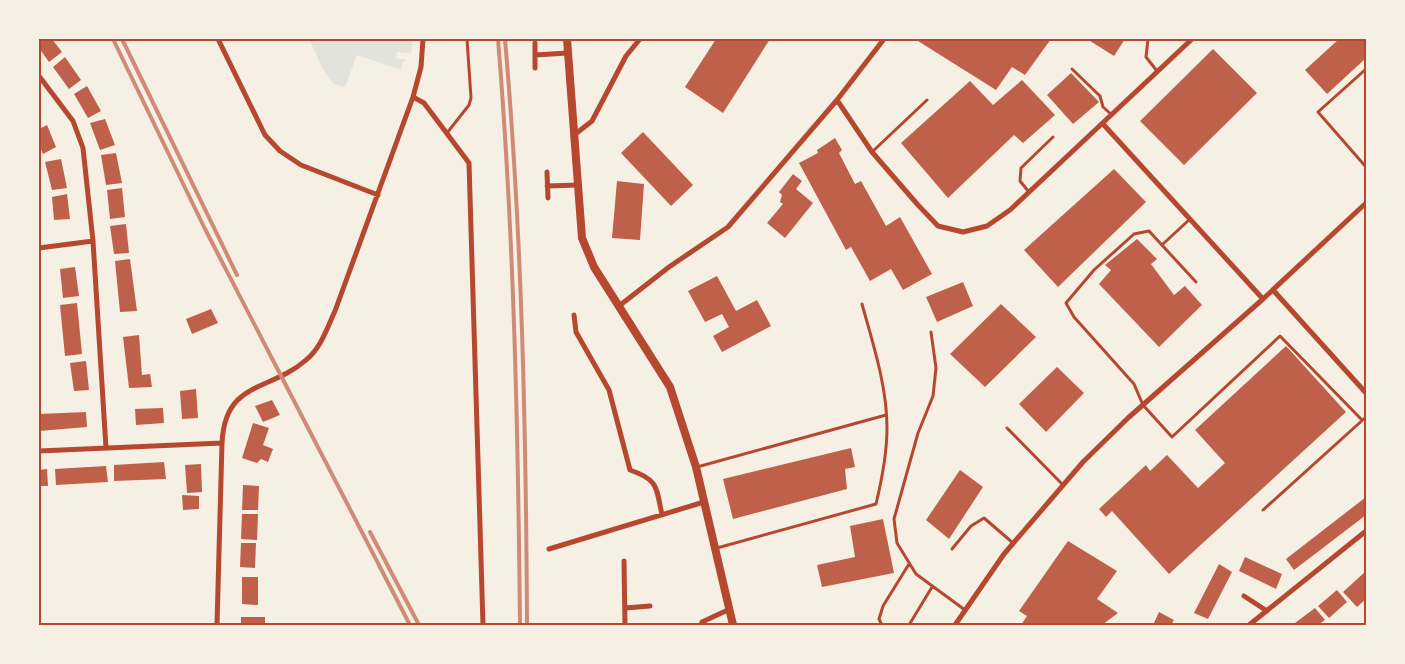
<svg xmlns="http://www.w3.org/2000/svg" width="1405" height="664" font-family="'Asap Condensed',sans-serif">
	<rect width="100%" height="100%" fill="#f6efe4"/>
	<path fill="#e2e4dc" d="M309,39h104l-2,14 -14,-1 -1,6 10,2 -4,3 -1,7 -44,-15 -12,32 -12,-3 -11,-17z"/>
	<path fill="#bf614a" d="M39,39h13l10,13 -13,10 -10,-14z
		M716,39h54l-47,74 -38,-26z
		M919,39h132l-26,36 -13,-8 -16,23 -78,-49z
		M1087,39h38l-11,17z
		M1339,39h27v19l-39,36 -22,-24z
		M1213,49l44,44 -73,72 -44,-44z
		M65,57l16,23 -12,9 -16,-22z
		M1071,73l28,29 -26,22 -26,-29z
		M1022,80l33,35 -32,28 -9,-8 -66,63 -47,-55 69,-62 23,24z
		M87,86l14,25 -13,7 -14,-24z
		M105,119l10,26 -15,5 -10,-27z
		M47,125l9,22 -13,7 -4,-9v-16z
		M643,132l50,53 -22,21 -50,-53z
		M835,138l7,12 -3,3 16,31 6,-3 25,45 14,-9 32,57 -29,16 -12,-21 -21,12 -19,-34 -5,3 -47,-87 19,-10 -1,-3z
		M116,153l6,30 -16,2 -5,-30z
		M61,159l6,29 -15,2 -7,-28z
		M1114,169l32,33 -88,85 -34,-37z
		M793,174l9,7 -6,8 17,14 -28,35 -18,-15 16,-19 -3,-2 2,-7 -3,-3z
		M617,181l27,3 -4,56 -28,-2z
		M122,188l3,29 -15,2 -3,-29z
		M67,194l3,25 -16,1 -2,-23z
		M126,224l3,29 -15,1 -4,-28z
		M1137,239l20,20 -6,5 23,31 11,-9 17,19 -43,42 -60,-63 12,-14 -6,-5z
		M130,259l7,52 -17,1 -5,-51z
		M75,267l4,29 -16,2 -3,-29z
		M717,276l19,35 21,-11 14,26 -49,26 -9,-16 16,-9 -7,-13 -17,8 -17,-31z
		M963,282l10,24 -36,16 -11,-25z
		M77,303l5,51 -17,2 -5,-51z
		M1001,304l35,33 -51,50 -35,-33z
		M211,309l7,14 -26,11 -6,-15z
		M139,335l3,40 8,-1 2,13 -23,1 -6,-51z
		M1286,346l60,66 -177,162 -57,-63 -6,6 -7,-8 47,-44 4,6 17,-16 31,33 27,-25 -30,-33z
		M86,361l3,29 -15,1 -4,-28z
		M1057,367l27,26 -38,39 -27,-28z
		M196,389l2,29 -16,1 -2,-28z
		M272,400l8,15 -17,7 -8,-16z
		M163,408l1,15 -28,2 -1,-16z
		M86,412l1,15 -48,4v-17z
		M253,423l16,5 -6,17 10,4 -5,13 -7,-3 -4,4 -15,-5z
		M851,448l4,19 -10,2 2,20 -114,30 -10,-40z
		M164,462l2,17 -52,2v-16z
		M201,464l1,28 -15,1 -2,-28z
		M106,466l2,16 -52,3 -1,-16z
		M47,469l1,17h-9v-16z
		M960,470l23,17 -34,52 -23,-19z
		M243,485l16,1 -1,24h-16z
		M182,495l17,1v13l-16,1z
		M1366,497v18l-72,55 -8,-11z
		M242,514h16l-1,26 -16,-1z
		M883,519l11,54 -72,14 -5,-22 38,-8 -5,-31z
		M1068,541l49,30 -20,28 21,14 -16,12h-81l6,-9 -8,-5z
		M241,543h15l-1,25 -15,-1z
		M1245,557l37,17 -6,15 -37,-18z
		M1219,564l13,8 -24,47 -14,-6z
		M1366,571v28l-9,8 -14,-15z
		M242,577h16v28l-16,-1z
		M1337,590l10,12 -18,16 -11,-12z
		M1315,608l10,12 -7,5h-21l-2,-2z
		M1159,612l15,8 -3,5h-18z
		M241,617h24v6l-24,2z"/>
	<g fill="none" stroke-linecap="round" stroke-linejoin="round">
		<path stroke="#b5482f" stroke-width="3" d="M1148,39l-2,18 11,14
			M1072,69l28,27 3,11 9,8
			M1366,69l-48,43 48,55
			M447,133l22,-28 2,-7 -4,-59
			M872,152l55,-52
			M1029,192l-9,-11 1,-13 32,-31
			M1163,244l27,-25
			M1196,282l-47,-51 -15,3 -40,36 -28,33 8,14 60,67 9,21 29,32 108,-101 82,84
			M931,332l5,36 -3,28 -15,37 -24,86 3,24 19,31 49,36
			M1007,428l56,57
			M697,467l189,-52
			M1263,510l103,-93
			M717,548l159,-44c6,-25 11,-50 11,-76 0,-42 -14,-84 -25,-124
			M952,549l19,-23 13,-8 29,25
			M882,625l-3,-6 4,-13 26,-42
			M909,625l23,-38"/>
		<path stroke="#b5482f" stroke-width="5" d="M218,39l47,96 15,16 21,14 77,30
			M535,43v25
			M535,55l33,-2
			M39,76l34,45 10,27 10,93 13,207
			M413,97l11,6 45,60 14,462
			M837,100l35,52 46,53 20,21 25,6 24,-6 23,-16 182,-171
			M1103,124l160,175
			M573,136l19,-15 34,-65 14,-17
			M547,172l1,26
			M547,186l31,-1
			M39,248l54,-7
			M1273,290l93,103
			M619,306l50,-39 59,-40 109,-127 47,-61
			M574,315l2,17 33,58 21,80c29,10 26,17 32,45
			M39,451l183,-8
			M549,549l155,-47
			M624,561l1,64
			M1244,596l23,15
			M625,608l25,-2
			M217,625l5,-182c3,-63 48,-51 84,-83 15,-12 21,-32 29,-49l78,-214 8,-30 2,-28
			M701,625l1,-3 28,-13
			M955,625l49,-71 79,-92 45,-44 135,-119 103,-96
			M1249,625l117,-94"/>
		<path stroke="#b5482f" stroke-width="8" d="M567,39l15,199 12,29 76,120 26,80 37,158"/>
		<path stroke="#cf8b77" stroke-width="4" d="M113,39l92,190 205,396
			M122,39l115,236
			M498,39c16,195 20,390 22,586
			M505,39c17,195 21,390 22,586
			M370,532l49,93"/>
	</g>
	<rect width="1405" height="664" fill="none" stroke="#f6efe4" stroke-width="80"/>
	<rect x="40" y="40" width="1325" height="584" fill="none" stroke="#b5482f" stroke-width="2"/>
</svg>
